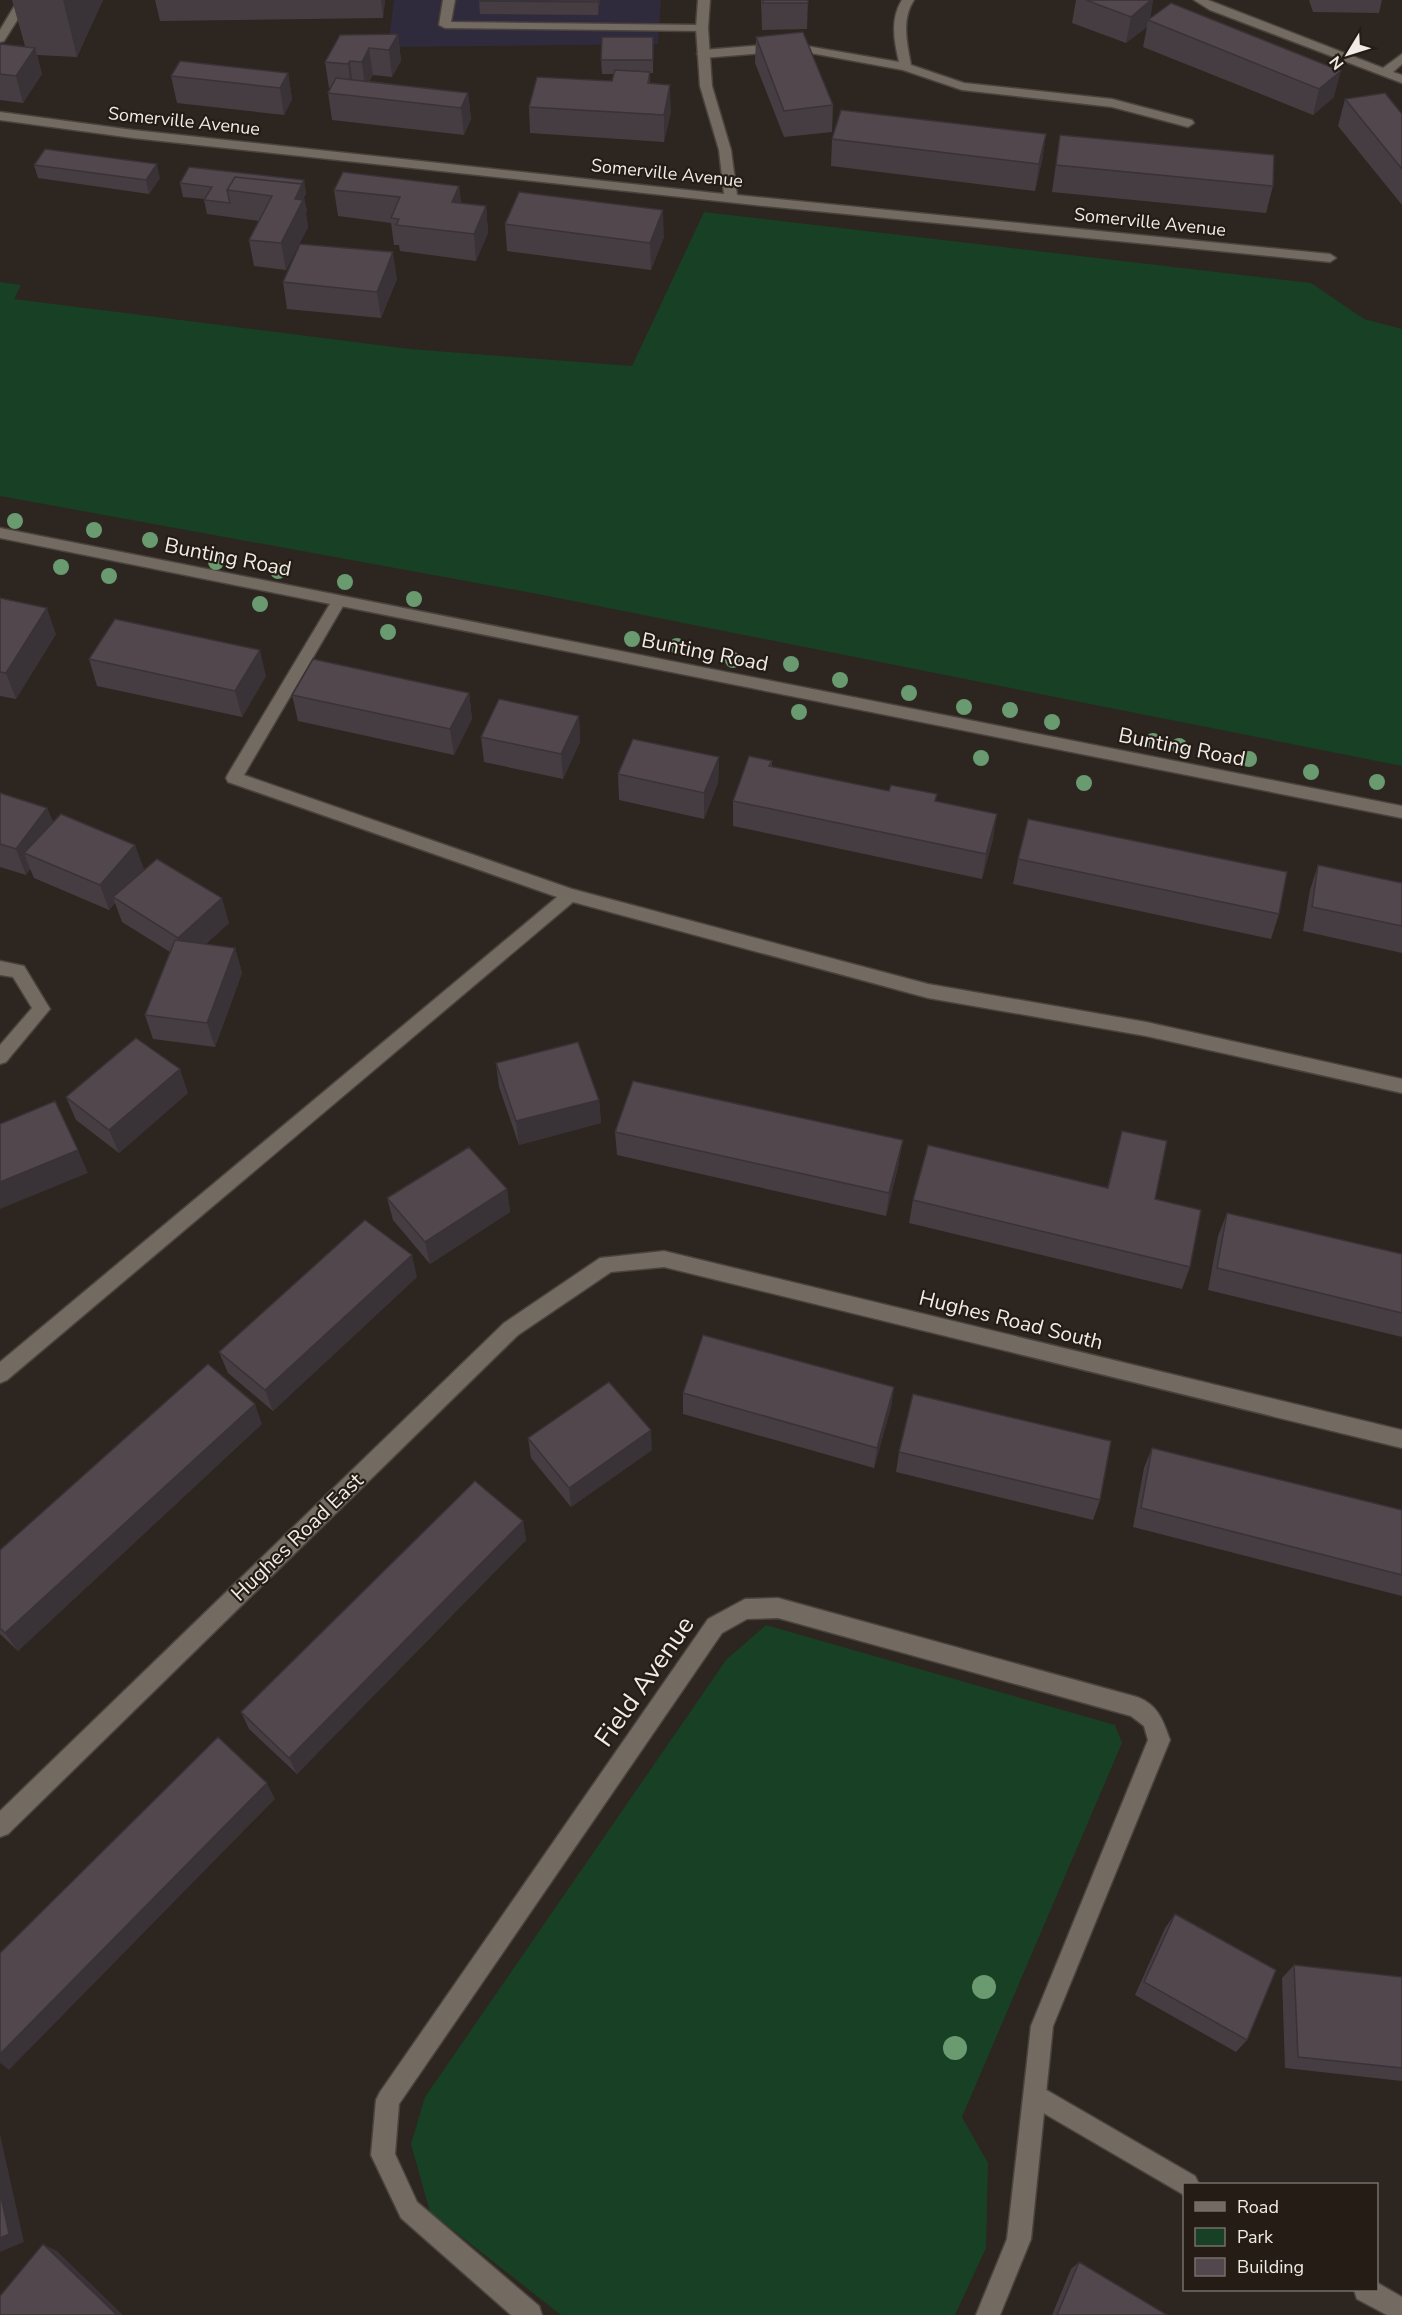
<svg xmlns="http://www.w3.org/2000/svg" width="1402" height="2315" font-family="'Nunito Sans',sans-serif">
	<rect width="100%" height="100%" fill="#2d251f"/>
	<path fill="#302b3c" d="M394,0h267l-3,44 -270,3z"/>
	<path fill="#184024" d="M704,212l607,71 53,36 38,10v437l-859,-171 -543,-99v-214l21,3 -7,14 396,50 222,17z
		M766,1625l349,100 7,18 -160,374 26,46 -2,85 -31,67h-394l-131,-103 -19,-68 14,-47 301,-437z"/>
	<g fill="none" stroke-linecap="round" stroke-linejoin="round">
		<defs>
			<path id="lane" d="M18,0h12l-26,41 -4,1v-12z
				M443,0h12l-4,22 251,3 6,3 -6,3 -257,-3 -6,-3z
				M902,0h12c-13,20 -7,43 -3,65l53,18 148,16 80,21 2,3 -6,4 -76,-20 -150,-17 -59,-20 -87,-16 -27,-3 -86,7 -6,-4 6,-4 86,-7 110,19c-5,-21 -9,-43 3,-62z
				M339,596l7,5 -102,174 328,114 356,95 218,38 256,57v14l-256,-57 -218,-38 -355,-96 -566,478 -7,3v-21l557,-465 -329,-115 -2,-4 2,-4 106,-177z
				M778,1598l359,99c21,8 26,23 33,43l-117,286 -22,213 -31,76h-24l31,-76 24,-213 117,-286 -4,-14 -13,-10 -353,-98 -31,1 -25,14 -323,471 -4,50 22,48 122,104 3,9h-31l-110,-97 -30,-63 5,-55 4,-8 328,-473 37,-20z"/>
			<path id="street" d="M698,0h12l-2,28 4,58 19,64 6,45 593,59 6,4 -6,4 -565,-56 -632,-68 -133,-18v-8l133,18 591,64 -5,-44 -19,-64 -4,-58z
				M1194,0h14l175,68 19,-14v10l-9,8 9,3v8l-192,-73z
				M0,528l1402,278v12l-1402,-280z
				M0,961l24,5 26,43 -44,53 -6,2v-19l32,-37 -19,-31 -13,-2z
				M664,1251l738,179v18l-738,-181 -53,5 -93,63 -510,499 -8,3v-26l504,-488 96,-65z
				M1036,2084l159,92 4,8h-15v11l-5,-3 -151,-88 -4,-8 4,-8z
				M1376,2282l26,15v18h-15l-30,-16 -3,-9h22z"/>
		</defs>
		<use href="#lane" stroke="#4a433d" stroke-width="3"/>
		<use href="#street" stroke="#4a433d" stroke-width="3"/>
		<use href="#lane" fill="#736a62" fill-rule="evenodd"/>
		<use href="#street" fill="#736a62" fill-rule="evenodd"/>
	</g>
	<g fill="#6a9a70">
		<circle cx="15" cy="521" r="8"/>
		<circle cx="94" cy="530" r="8"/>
		<circle cx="150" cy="540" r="8"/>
		<circle cx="216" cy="562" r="8"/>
		<circle cx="61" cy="567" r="8"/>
		<circle cx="278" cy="571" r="8"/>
		<circle cx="109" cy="576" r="8"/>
		<circle cx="345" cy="582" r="8"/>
		<circle cx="414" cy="599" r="8"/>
		<circle cx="260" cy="604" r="8"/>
		<circle cx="388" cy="632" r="8"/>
		<circle cx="632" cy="639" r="8"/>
		<circle cx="677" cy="646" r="8"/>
		<circle cx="733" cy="660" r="8"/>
		<circle cx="791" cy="664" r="8"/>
		<circle cx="840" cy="680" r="8"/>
		<circle cx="909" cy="693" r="8"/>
		<circle cx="964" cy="707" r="8"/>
		<circle cx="1010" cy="710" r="8"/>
		<circle cx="799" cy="712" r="8"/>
		<circle cx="1052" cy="722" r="8"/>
		<circle cx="1153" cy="741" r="8"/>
		<circle cx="1179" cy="746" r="8"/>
		<circle cx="981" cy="758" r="8"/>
		<circle cx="1249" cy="759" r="8"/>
		<circle cx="1311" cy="772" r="8"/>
		<circle cx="1377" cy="782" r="8"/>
		<circle cx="1084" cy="783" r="8"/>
		<circle cx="984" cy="1987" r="12"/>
		<circle cx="955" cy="2048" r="12"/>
	</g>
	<path fill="#463d42" d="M12,0h91l-26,57 -40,-2 5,19 -19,29 -23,-3v-56l25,2z
		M155,0h230l-2,18 -223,3z
		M479,0h121l-2,15 -118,-1z
		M761,0h47l-1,29 -45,1z
		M1076,0h77l-3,19 21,-16 163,94 -21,18 -170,-68 4,-20 -21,16 -54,-20z
		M1309,0h73l-3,13 -66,-1z
		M398,34l3,27 -9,16 -19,-2 -4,6 99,12 3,26 -7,16 -132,-15 -4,-27 2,-5h-1l-4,-26z
		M653,37v36h-3v11l21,28 -7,30 -134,-9 -1,-26 83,-26 2,-7h-12l-1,-14z
		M756,37l77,68 -1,27 -48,5 -29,-74z
		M288,73l4,26 -8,16 -107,-12 -6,-27z
		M1345,99l57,15v91l-64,-79z
		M1046,134l-4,27 -7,30 -204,-25 1,-27z
		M1060,135l213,51 -7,27 -214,-21z
		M34,165l126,13 -11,16 -111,-16z
		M304,180l2,14 -2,3 3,14 -1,2 2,14 -22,43 -32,-4 -5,-26 10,-19 -52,-7 -3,-14 1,-1 -22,-2 -3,-14z
		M459,186l2,17 25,3 2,27 -12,28 -76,-10 -1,-6h-5l-3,-22 -53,-7 -4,-26z
		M505,224l159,13 -13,33 -144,-19z
		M397,279l-16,39 -94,-9 -4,-27z
		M0,598l56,36 -40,65 -16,-3z
		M89,659l177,17 -24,41 -145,-31z
		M469,693l3,26 -18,36 -156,-34 -6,-26z
		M579,716l1,26 -17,37 -79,-17 -3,-25z
		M719,757l-1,26 -14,36 -85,-19 -1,-26z
		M772,761v6l164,35 57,37 -11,40 -249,-53v-25z
		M0,793l47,15 6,14 82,23 9,25 -4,4 89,49 -23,21 29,4 7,25 -27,74 -62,-8 -8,-24 25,-63 -48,-30 -7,-19 -6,7 -75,-32 -4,-9 -4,6 -26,-8z
		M1018,859l261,55 -8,25 -258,-55z
		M1318,865l84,18v70l-99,-22 7,-41z
		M496,1063l103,37 2,23 -82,22 -20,-58z
		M188,1093l-69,60 -43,-33 -10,-23z
		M1122,1131l33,68 35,68 -8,22 -273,-66 4,-23 194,-12z
		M615,1132l284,31 -13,53 -269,-61z
		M507,1189l3,23 -80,52 -37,-44 -6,-22z
		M1227,1213l175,41v83l-194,-47 10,-54z
		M417,1277l-144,134 -45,-38 -9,-21z
		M894,1387l-3,20 -17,61 -191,-54v-21z
		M262,1424l-244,227 -18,-17v-84z
		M528,1438l124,12 -81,57 -40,-49z
		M1152,1448l250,62v86l-269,-69 11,-59z
		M899,1452l201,48 -7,20 -197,-48z
		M523,1521l3,19 -229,234 -48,-45 -8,-17z
		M1175,1914l72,126 -11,12 -101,-57 30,-67z
		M1294,1965l108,12v104l-117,-13 -3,-90z
		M1079,2262l88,53h-115l19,-46z"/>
	<path fill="#393236" d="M63,0h40l-26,57z
		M381,0h4l-2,18z
		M598,0h2l-2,15z
		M1151,0h2l-4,21 -1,-1 -1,7 -21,16 5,-26z
		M398,34l3,27 -9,16 -3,-27z
		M35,48l7,26 -19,29 -7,-27z
		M369,48l4,27 -8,14 -3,-27z
		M350,61l3,27 -2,3 -3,-27z
		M1341,71l-7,26 -21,18 6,-26z
		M288,73l4,26 -8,16 -4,-27z
		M670,85l1,27 -7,30v-27z
		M468,93l3,26 -7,16 -3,-27z
		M1046,134l-4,27 -7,30 4,-27z
		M157,164l3,14 -11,16 -3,-14z
		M304,180l2,14 -2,3 3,14 -1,2 2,14 -22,43 -5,-27 14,-44z
		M459,186l3,27 -10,-11z
		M486,206l2,27 -12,28 -2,-27z
		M663,210l1,27 -13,33 -1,-27z
		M393,252l4,27 -16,39 -4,-26z
		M47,608l9,26 -40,65 -10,-26z
		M260,650l6,26 -24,41 -7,-26z
		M469,693l3,26 -18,36 -4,-26z
		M579,716l1,26 -17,37 -2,-25z
		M719,757l-1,26 -14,36v-26z
		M47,808l10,25 -33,20 6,16 -4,6 -10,-26z
		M997,814l-4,25 -11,40 4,-25z
		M135,845l9,25 -27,30 -4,-3 2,6 -6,7 -9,-25z
		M222,898l7,25 -43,39 -8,-24z
		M235,948l7,25 -27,74 -8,-24z
		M180,1069l8,24 -69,60 -10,-23z
		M599,1100l2,23 -82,22 -3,-24z
		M903,1140l-4,23 -13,53 3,-23z
		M78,1150l10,23 -88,36v-27z
		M507,1189l3,23 -80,52 -5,-22z
		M412,1255l5,22 -144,134 -8,-21z
		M894,1387l-3,20 -17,61 3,-20z
		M255,1404l7,20 -244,227 -13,-18z
		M651,1430l1,20 -81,57 -2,-19z
		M523,1521l3,19 -229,234 -8,-16z
		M267,1783l8,16 -266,271 -9,-7v-9z
		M0,2134l24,108 -24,10z
		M43,2244l14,7 66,64h-6z"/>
	<path fill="#51474d" stroke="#393236" stroke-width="1.5" d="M479,0h119v2l-119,-1z
		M763,0h45v3h-45z
		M1086,0h65l-20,17z
		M1171,3l170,68 -22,18 -171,-69z
		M803,32l30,73 -49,6 -28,-74z
		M398,34l-9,16 -20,-2 -7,14 -12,-1 -2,3 -23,-2 15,-27z
		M602,37h51v23h-52z
		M0,44l35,4 -19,28 -16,-2z
		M180,61l108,12 -8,15 -109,-12z
		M615,70l35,2 -2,11 22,2 -6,30 -135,-8 8,-30 75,4z
		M336,78l132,15 -7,15 -133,-15z
		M1385,93l17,21v55l-57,-70z
		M841,110l205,24 -7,30 -207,-25z
		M1060,135l214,20 -1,31 -217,-21z
		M45,149l112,15 -11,16 -112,-15z
		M189,167l115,13 -2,4 -67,-7 -8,13 3,13 -26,-3 8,-13 -32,-4z
		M343,172l116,14 -7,16 34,4 -12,28 -78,-9 3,-6 -8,-1 9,-21 -66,-7z
		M235,177l67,7 -7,15 8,1 -22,43 -32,-3 23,-44 -45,-6z
		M519,192l144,18 -13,33 -145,-19z
		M300,244l93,8 -16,40 -94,-10z
		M0,598l47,10 -41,65 -6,-1z
		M115,619l145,31 -25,41 -146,-32z
		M313,659l156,34 -19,36 -158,-34z
		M499,699l80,17 -18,38 -80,-17z
		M633,739l86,18 -15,36 -86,-19z
		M749,756l23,5 -3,5 120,25 2,-6 46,9 -2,7 62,13 -11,40 -253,-53z
		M0,793l47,15 -31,41 -16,-5z
		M61,814l74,31 -35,40 -76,-32z
		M1028,819l259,53 -8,42 -261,-55z
		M157,859l65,39 -44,40 -65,-41z
		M1318,865l84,18v43l-90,-19z
		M175,940l60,8 -28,75 -62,-8z
		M136,1038l44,31 -71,61 -43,-33z
		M578,1042l21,58 -83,21 -20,-58z
		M633,1081l270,59 -14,53 -274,-61z
		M55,1101l23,49 -78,32v-58z
		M1122,1131l45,10 -12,58 46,11 -11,57 -277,-67 15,-55 180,43z
		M469,1147l38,42 -82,53 -38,-44z
		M1227,1213l175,41v59l-185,-45z
		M365,1220l47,35 -147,135 -46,-38z
		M703,1335l191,52 -17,61 -194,-55z
		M208,1364l47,40 -250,229 -5,-5v-78z
		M609,1382l42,48 -82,58 -41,-50z
		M913,1394l198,47 -11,59 -201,-48z
		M1152,1448l250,62v65l-261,-67z
		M475,1481l48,40 -234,237 -48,-46z
		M218,1737l49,46 -267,271v-101z
		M1175,1914l101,56 -29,70 -103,-58z
		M1294,1965l108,12v91l-104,-11z
		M0,2192l9,42 -9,4z
		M43,2244l74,71h-117v-19z
		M1079,2262l88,53h-110z"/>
	<g text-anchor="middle" stroke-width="4.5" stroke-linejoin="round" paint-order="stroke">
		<g font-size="18" fill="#f0ebe6" stroke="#241c15">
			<text transform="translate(184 121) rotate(6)" y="6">Somerville Avenue</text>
			<text transform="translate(667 173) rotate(6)" y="6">Somerville Avenue</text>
			<text transform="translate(1150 222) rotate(6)" y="6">Somerville Avenue</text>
		</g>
		<g font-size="21" fill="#f0ebe6" stroke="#241c15">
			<text transform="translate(228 557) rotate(11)" y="7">Bunting Road</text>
			<text transform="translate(705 652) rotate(11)" y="7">Bunting Road</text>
			<text transform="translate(1182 747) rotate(11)" y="7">Bunting Road</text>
			<text transform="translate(1011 1320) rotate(14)" y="7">Hughes Road South</text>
			<text transform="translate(297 1537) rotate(-44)" y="7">Hughes Road East</text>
		</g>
		<g font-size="26" fill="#f0ebe6" stroke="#241c15">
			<text transform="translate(644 1681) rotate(-55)" y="9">Field Avenue</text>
		</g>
	</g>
	<rect x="1183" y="2183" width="195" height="108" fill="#241c15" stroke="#766f69" stroke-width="1.5"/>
	<rect x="1195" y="2202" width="30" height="9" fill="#736a62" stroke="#766f69" stroke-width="1.5"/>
	<text x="1237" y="2213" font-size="18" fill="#f0ebe6">Road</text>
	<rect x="1195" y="2228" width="30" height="18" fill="#184024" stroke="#766f69" stroke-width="1.5"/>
	<text x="1237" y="2243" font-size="18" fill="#f0ebe6">Park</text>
	<rect x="1195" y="2258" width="30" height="18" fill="#51474d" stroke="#766f69" stroke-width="1.5"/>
	<text x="1237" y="2273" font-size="18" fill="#f0ebe6">Building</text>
	<g transform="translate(1348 54) rotate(232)" stroke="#241c15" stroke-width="4.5" paint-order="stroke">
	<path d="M0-4.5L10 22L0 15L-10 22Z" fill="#f0ebe6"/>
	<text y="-9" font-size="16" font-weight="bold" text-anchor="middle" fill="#f0ebe6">N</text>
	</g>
</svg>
